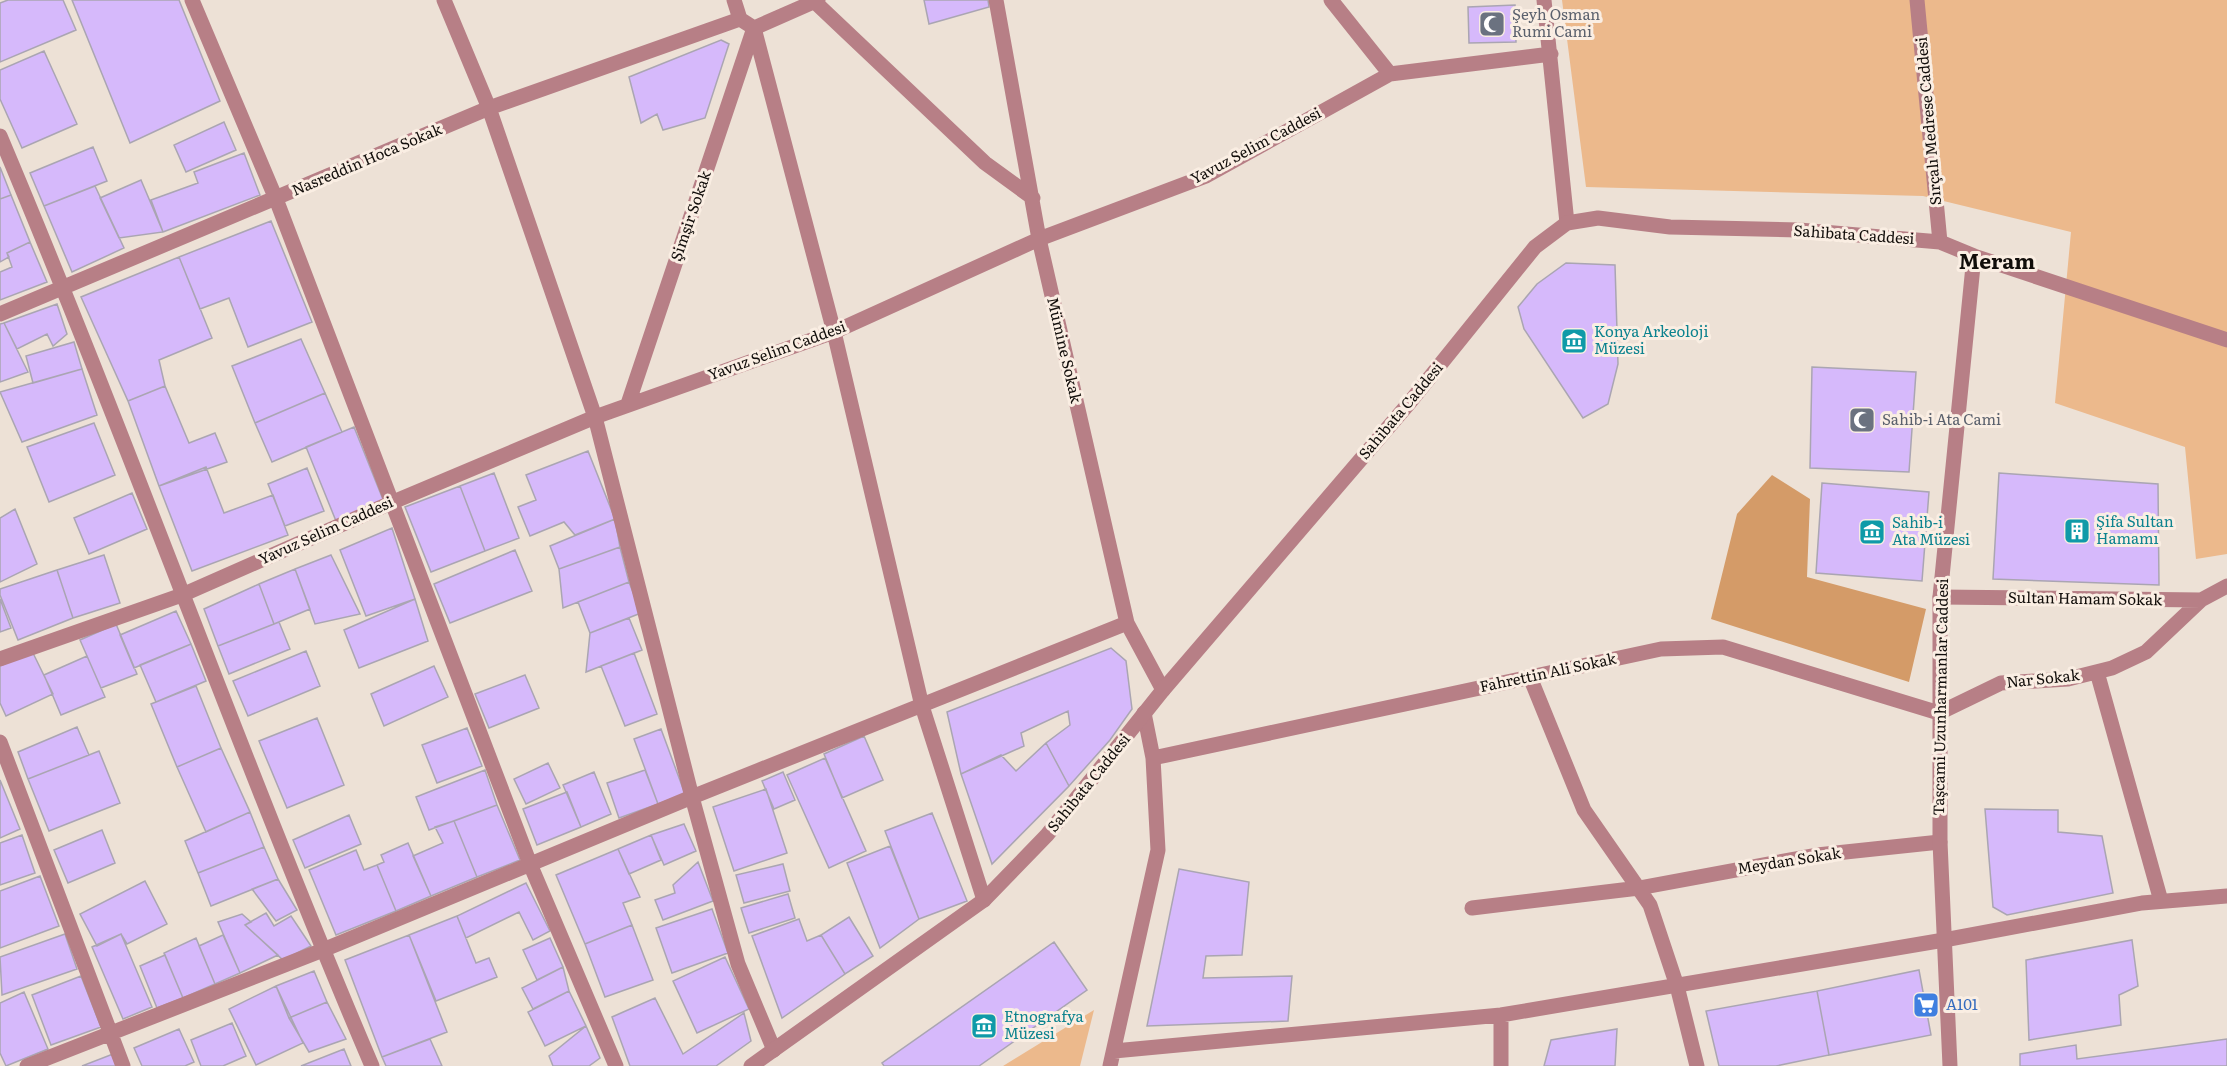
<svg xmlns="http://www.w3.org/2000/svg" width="2227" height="1066" font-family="Literata,serif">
	<rect width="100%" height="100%" fill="#ede1d6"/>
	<path fill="#ecb98c" d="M1562,0h665v554l-31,5 -11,-112 -130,-44 16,-171 -148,-36 -337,-9z
		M1094,1010l-14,56h-77z"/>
	<path fill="#d49b68" d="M1772,475l38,24 -3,78 119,32 -17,73 -198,-63 26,-105z"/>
	<path fill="#d6b9fb" stroke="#aaa5b2" stroke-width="1.5" d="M8,0h55l13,30 -76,32v-59z
		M72,0h107l41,101 -90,42z
		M924,0h64l1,7 -60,17z
		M1515,5l1,37 -47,1 -1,-36z
		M721,40l8,4 -24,74 -42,12 -6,-16 -16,9 -12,-46z
		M44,51l33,73 -55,24 -22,-49v-29z
		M224,122l12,28 -50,22 -12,-27z
		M93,147l14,34 -63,25 -14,-33z
		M244,153l16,42 -97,37 -12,-32 47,-17 -4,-11z
		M0,167l11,28 -11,4z
		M141,180l22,52 -44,6 -19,-40z
		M95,186l29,62 -52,24 -28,-66z
		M11,195l19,47 -23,11 2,4 -9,5v-63z
		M271,221l41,101 -64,25 -19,-49 -29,11 -21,-52z
		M30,242l17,40 -47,18v-28l12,-5 -5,-14z
		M179,257l33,81 -53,22 6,26 -37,15 -47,-104z
		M1566,263l49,2 3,99 -10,40 -25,14 -59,-89 -6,-22 19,-23z
		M57,304l10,30 -14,12 -6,-12 -30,15 -13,-26z
		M4,323l24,49 -28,10v-58z
		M301,339l24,54 -70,30 -23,-57z
		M74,342l8,27 -49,14 -7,-27z
		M1812,367l104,5 -7,100 -99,-4z
		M82,369l15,46 -75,27 -22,-50z
		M165,386l24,57 26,-10 12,29 -68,24 -31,-85z
		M325,393l17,39 -70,30 -17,-39z
		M94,423l21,52 -66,27 -22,-55z
		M354,427l30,75 -48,19 -30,-74z
		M588,451l27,68 -40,16 -11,-13 -34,14 -12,-29 18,-7 -10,-25z
		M206,467l18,46 49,-18 15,40 -96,36 -33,-85z
		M307,468l17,43 -39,15 -17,-42z
		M494,473l25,65 -34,13 -25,-65z
		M1999,473l159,11 1,101 -166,-6z
		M1822,483l107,9 -7,89 -106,-8z
		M460,486l25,65 -54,21 -26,-65z
		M132,493l15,36 -58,25 -15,-36z
		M15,509l22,55 -37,18v-64z
		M615,519l5,28 -61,22 -9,-23z
		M392,528l23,71 -49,17 -26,-66z
		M620,547l9,35 -66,26 -4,-39z
		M515,550l17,41 -82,32 -16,-39z
		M104,555l16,48 -47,15 -16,-48z
		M331,555l29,59 -45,10 -20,-55z
		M295,569l15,40 -36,15 -15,-40z
		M57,570l16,48 -55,22 -18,-45v-6z
		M629,582l12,31 -51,20 -12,-31z
		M259,584l15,40 -56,22 -14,-37z
		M0,599l11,29 -11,4z
		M415,599l13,42 -69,27 -15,-38z
		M176,611l15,33 -57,24 -14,-33z
		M629,618l13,32 -56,22 4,-39z
		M279,622l11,27 -61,25 -11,-28z
		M116,624l21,50 -36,14 -21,-48z
		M191,644l15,37 -50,21 -16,-37z
		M1111,648l15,13 6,48 -22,31 -41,46 -23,-43 24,-18 -2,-14 -47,22 3,13 -63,28 -14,-62z
		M32,651l21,43 -47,22 -6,-13v-37z
		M306,651l14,35 -72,30 -15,-35z
		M634,653l23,61 -32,12 -24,-60z
		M87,656l18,41 -44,18 -17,-40z
		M434,666l14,31 -64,29 -13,-32z
		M525,675l14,33 -50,20 -14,-34z
		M196,686l25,62 -44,19 -26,-63z
		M317,718l27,67 -57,23 -28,-67z
		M77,727l12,28 -61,24 -10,-27z
		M467,728l15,38 -45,17 -15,-38z
		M661,729l24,65 -27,10 -24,-65z
		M864,736l19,44 -41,18 -18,-44z
		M1046,743l23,43 -77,78 -31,-90 40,-19 15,16z
		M221,748l29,64 -44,20 -29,-65z
		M99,751l21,52 -71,28 -21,-52z
		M825,758l41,93 -37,17 -42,-93z
		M548,763l12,25 -34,16 -12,-25z
		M485,770l12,35 -68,25 -13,-33z
		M645,770l13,34 -39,14 -12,-35z
		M594,772l17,42 -30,13 -18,-42z
		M783,772l12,28 -21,9 -12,-28z
		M0,780l20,49 -20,9z
		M766,789l21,64 -53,18 -21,-64z
		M567,792l14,35 -44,18 -14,-36z
		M497,805l23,55 -43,17 -23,-56z
		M1985,809l73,1v22l44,4 11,57 -106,22 -14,-8z
		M250,812l14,35 -66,26 -13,-32z
		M932,813l35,88 -48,18 -34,-88z
		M349,815l12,29 -56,24 -12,-28z
		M454,821l23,56 -46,19 -18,-40 30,-13 -8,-16z
		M684,824l12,27 -32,14 -13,-30z
		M102,830l13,33 -47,20 -14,-33z
		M22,835l13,38 -35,12v-42z
		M651,835l10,25 -32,14 -11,-25z
		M408,843l23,53 -35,15 -19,-46 7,-3 -3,-7z
		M890,846l29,73 -39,29 -33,-85z
		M264,847l14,32 -67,27 -13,-33z
		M618,849l22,48 -17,6 9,22 -47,19 -29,-69z
		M356,850l8,20 13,-5 19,46 -60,24 -27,-65z
		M698,862l15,39 -50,19 -8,-20 20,-7 -2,-8z
		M783,864l7,27 -46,12 -8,-28z
		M1179,869l70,13 -7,73 -36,1 -3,22 89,-2 -4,45 -141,5z
		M40,876l19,50 -59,22v-57z
		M278,879l19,31 -21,11 -24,-32z
		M145,881l22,43 -40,20 -6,-10 -24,12 -17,-32z
		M526,883l24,48 -17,9 -14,-28 -53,26 -9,-22z
		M788,894l7,24 -46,15 -8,-25z
		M712,909l16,44 -56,20 -16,-45z
		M266,913l8,13 17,-10 20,30 -28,14 -38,-35z
		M242,914l9,8 -6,3 33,30 -38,18 -22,-51z
		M457,916l19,47 13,-5 8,19 -61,24 -27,-66z
		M849,917l24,39 -28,18 -24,-39z
		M799,919l8,22 14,-6 24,39 -63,44 -30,-82z
		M632,925l21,55 -48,17 -20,-53z
		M65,934l12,35 -75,26 -2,-38z
		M121,934l31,73 -29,12 -31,-72z
		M223,935l17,38 -25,11 -16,-38z
		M409,935l38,97 -65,25 -37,-97z
		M196,938l19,46 -32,14 -19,-45z
		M550,938l13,29 -26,13 -14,-30z
		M2132,940l6,46 -19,9 2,30 -92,15 -3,-80z
		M1054,942l33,48 -108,76h-95l-2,-3z
		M165,955l18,43 -26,10 -17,-42z
		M725,957l24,52 -52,24 -24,-52z
		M563,967l6,24 -36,18 -11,-21z
		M1919,970l12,65 -102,20 -12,-64z
		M314,971l13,31 -38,16 -13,-32z
		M81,976l20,51 -50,18 -19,-50z
		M276,986l27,57 -47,22 -27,-56z
		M569,991l17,35 -41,20 -17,-34z
		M1817,991l12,64 -53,11h-57l-13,-55z
		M24,992l24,57 -42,17 -6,-13v-50z
		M655,998l28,56 61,-41 7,28 -35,25h-86l-18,-49z
		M327,1002l19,37 -37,13 -20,-34z
		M232,1023l14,33 -23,10h-22l-10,-26z
		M586,1026l14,32 -11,8h-36l-4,-10z
		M179,1029l15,33 -9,4h-43l-8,-18z
		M1617,1029l-2,37h-71l7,-26z
		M430,1039l12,27h-56l-4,-9z
		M2227,1039v27h-207v-12l56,-9 1,14z
		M344,1049l7,17h-50z
		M113,1054l4,12h-35z"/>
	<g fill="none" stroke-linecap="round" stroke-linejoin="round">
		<path stroke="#b77f86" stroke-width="15" d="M192,0l84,199 254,665 86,202
			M444,0l45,108 106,309 97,380 46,167 36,86
			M734,0l6,19 14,9 80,304 88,374 62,194
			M996,0l43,239 88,384 36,67
			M1331,0l59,74
			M1544,0l23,223
			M816,3l169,160 48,35
			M0,136c130,308 241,623 372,930
			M0,314l489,-206 251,-89
			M628,404l126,-376 64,-28
			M1940,597l261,3 26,-14
			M0,659l182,-64 211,-93 202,-85 239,-85 205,-93 167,-63 184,-102 161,-20
			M2097,672l64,229
			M1530,677l54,133 66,95 27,81 20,80
			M0,742l123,324
			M1153,758l508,-109 62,-2 216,66 62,-30 67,-4 44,-11 34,-16 55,-52
			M1472,908l167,-20 178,-33 123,-13
			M1114,1051l387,-36 443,-75 198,-37 85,-7
			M27,1066l296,-116 369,-153 435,-174
			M1110,1066l48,-216 -5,-92 -9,-45
			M1501,1066v-51"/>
		<path stroke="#b77f86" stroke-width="15" d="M1917,0l23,242
			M751,1066l233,-166 63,-65 116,-145 247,-288 125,-155 32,-24 31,-5 72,9 129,3 141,12 34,14 253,84
			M1950,1066l-10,-224v-245l34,-341"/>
	</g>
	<defs>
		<symbol id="mosque-square" viewBox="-11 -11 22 22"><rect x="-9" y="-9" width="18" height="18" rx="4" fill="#6b7280" stroke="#faeee3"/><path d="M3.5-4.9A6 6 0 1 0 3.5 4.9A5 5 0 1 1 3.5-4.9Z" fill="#fff"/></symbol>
		<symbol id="museum-square" viewBox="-11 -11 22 22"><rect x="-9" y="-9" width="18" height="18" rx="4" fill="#0f9aa8" stroke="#faeee3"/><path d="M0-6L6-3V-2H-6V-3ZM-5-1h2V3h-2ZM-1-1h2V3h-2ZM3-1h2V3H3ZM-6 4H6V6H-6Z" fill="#fff"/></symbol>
		<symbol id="building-square" viewBox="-11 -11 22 22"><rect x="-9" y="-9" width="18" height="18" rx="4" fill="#0f9aa8" stroke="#faeee3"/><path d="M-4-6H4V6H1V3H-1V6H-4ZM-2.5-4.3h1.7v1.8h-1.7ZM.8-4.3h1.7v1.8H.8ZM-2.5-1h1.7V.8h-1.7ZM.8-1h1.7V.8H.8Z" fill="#fff"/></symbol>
		<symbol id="supermarket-square" viewBox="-11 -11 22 22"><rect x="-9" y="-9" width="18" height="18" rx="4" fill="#3f7fe0" stroke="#faeee3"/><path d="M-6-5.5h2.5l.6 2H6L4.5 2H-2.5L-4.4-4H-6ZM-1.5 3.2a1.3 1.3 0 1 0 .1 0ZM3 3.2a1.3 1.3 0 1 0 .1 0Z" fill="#fff"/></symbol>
	</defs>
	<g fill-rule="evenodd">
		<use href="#mosque-square" x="1477" y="9" width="30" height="30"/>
		<use href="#museum-square" x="1559" y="326" width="30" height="30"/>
		<use href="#mosque-square" x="1847" y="405" width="30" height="30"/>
		<use href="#building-square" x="2062" y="516" width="30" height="30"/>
		<use href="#museum-square" x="1857" y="517" width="30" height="30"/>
		<use href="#supermarket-square" x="1911" y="990" width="30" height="30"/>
		<use href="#museum-square" x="969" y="1011" width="30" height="30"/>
	</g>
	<g text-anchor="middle" stroke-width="6" stroke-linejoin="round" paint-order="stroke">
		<g font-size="15" fill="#5b616d" stroke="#faeee3" text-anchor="start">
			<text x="1512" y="20">Şeyh Osman<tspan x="1512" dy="17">Rumi Cami</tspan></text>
			<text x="1882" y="425">Sahib-i Ata Cami</text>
		</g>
		<g font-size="15" fill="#110d0a" stroke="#faeee3">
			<text transform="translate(1929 121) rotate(-95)" y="5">Sırçalı Medrese Caddesi</text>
			<text transform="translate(1256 146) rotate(-28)" y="5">Yavuz Selim Caddesi</text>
			<text transform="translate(367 160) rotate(-23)" y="5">Nasreddin Hoca Sokak</text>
			<text transform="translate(691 216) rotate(-71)" y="5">Şimşir Sokak</text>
			<text transform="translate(1854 235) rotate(4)" y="5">Sahibata Caddesi</text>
			<text transform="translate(1064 350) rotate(77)" y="5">Mümine Sokak</text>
			<text transform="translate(777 351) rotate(-20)" y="5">Yavuz Selim Caddesi</text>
			<text transform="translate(1401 411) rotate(-50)" y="5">Sahibata Caddesi</text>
			<text transform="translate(326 531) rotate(-24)" y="5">Yavuz Selim Caddesi</text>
			<text transform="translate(2085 599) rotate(1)" y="5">Sultan Hamam Sokak</text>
			<text transform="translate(1548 673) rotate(-12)" y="5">Fahrettin Ali Sokak</text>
			<text transform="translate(2043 679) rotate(-6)" y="5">Nar Sokak</text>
			<text transform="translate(1941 697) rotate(-89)" y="5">Taşcami Uzunharmanlar Caddesi</text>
			<text transform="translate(1089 783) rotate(-51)" y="5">Sahibata Caddesi</text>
			<text transform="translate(1789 861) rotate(-9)" y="5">Meydan Sokak</text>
		</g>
		<g font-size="15" fill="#0d838f" stroke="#faeee3" text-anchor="start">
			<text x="1594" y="337">Konya Arkeoloji<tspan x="1594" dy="17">Müzesi</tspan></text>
			<text x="2096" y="527">Şifa Sultan<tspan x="2096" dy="17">Hamamı</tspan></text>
			<text x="1892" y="528">Sahib-i<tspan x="1892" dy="17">Ata Müzesi</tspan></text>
			<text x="1004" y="1022">Etnografya<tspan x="1004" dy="17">Müzesi</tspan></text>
		</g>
		<g font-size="15" fill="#366cbe" stroke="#faeee3" text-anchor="start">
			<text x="1946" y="1010">A101</text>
		</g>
		<g font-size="21" font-weight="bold" fill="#110d0a" stroke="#faeee3">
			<text x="1997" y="269">Meram</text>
		</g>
	</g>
</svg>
